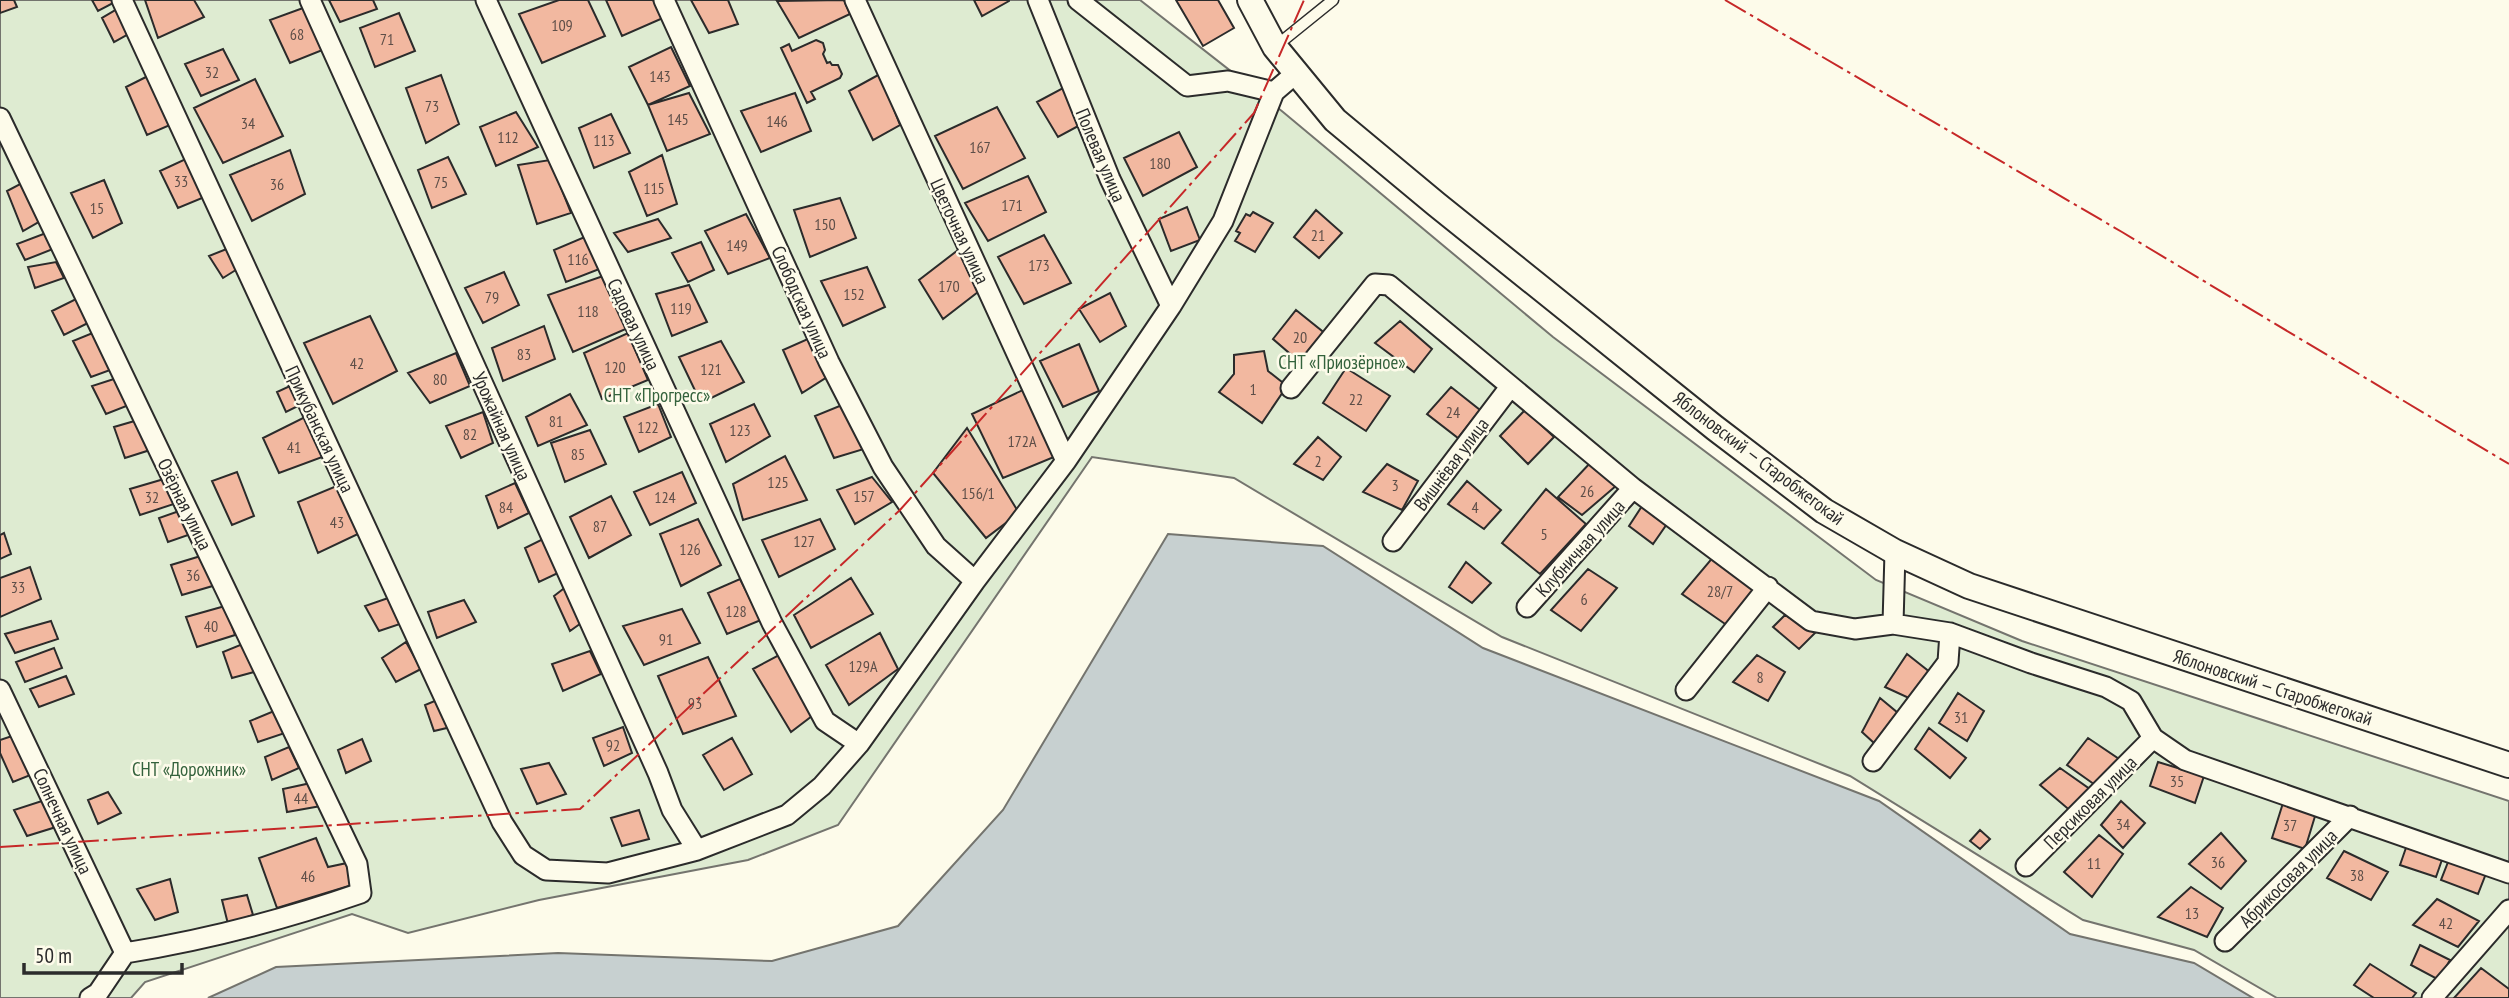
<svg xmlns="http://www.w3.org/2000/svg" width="2509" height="998" font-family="'PT Sans Narrow',sans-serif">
	<rect width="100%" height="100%" fill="#fdfbea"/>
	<path fill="#deebd1" stroke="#74746e" stroke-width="2" d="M0,0h1140l143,112 270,225 323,243 146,61 487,160v197h-232l-83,-48 -111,-30 -233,-144 -348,-139 -268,-159 -142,-21 -254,368 -90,35 -209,40 -131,33 -56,-19 -207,68 -14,16h-131z"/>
	<path fill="#c7d0d0" stroke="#74746e" stroke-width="2" d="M1168,534l155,12 160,102 396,153 191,133 124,29 59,35h-2045l68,-31 282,-14 214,8 126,-35 105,-116z"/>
	<path fill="#f2b8a0" stroke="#2b2b2b" stroke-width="2" d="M0,0h14l3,7 -17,6z
		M92,0h24l1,1 -19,10z
		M145,0h49l10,17 -46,21z
		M329,0h44l4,9 -37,13z
		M559,0h29l17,36 -63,27 -23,-49z
		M606,0h47l10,18 -41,18z
		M691,0h37l10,24 -29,9z
		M844,0l6,14 -51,24 -22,-37z
		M974,0h35v1l-27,15z
		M1176,0h42l16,28 -31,18z
		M119,8l13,24 -18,10 -12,-24z
		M303,8l22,41 -35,14 -20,-43z
		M399,13l16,38 -40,16 -15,-39z
		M816,40l7,3 2,7 -2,4 4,9 3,-1 2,3h6l4,9 -2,4 -29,14 4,7 -8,4 -26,-55 8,-4 3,7z
		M671,47l19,39 -42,19 -19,-38z
		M223,49l16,31 -38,16 -16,-32z
		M880,74l20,51 -27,15 -24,-49z
		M150,75l20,50 -23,10 -21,-48z
		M441,75l18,49 -33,19 -20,-55z
		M255,79l28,57 -60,27 -29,-55z
		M1063,88l19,36 -24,13 -21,-35z
		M689,93l21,41 -43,17 -19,-46z
		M795,93l16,38 -50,21 -20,-41z
		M997,107l28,51 -62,31 -28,-53z
		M516,112l22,35 -42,19 -16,-39z
		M611,114l19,39 -36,15 -15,-40z
		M1179,132l18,35 -54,29 -19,-38z
		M290,150l15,44 -53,27 -22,-46z
		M662,155l15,49 -30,12 -18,-44z
		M190,157l17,39 -29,12 -18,-37z
		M448,157l18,37 -34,14 -14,-38z
		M550,160l21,53 -34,11 -19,-59z
		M1028,176l18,36 -58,29 -23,-38z
		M104,180l18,43 -29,15 -22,-45z
		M22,183l20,37 -19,11 -16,-40z
		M840,198l16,40 -46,19 -16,-47z
		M1187,207l13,33 -29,11 -12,-32z
		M1316,210l26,23 -23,25 -25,-21z
		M1253,212l20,11 -18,29 -20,-11 5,-8 -4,-2 10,-17 4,2z
		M746,214l24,44 -42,16 -23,-43z
		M658,219l13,19 -43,14 -14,-19z
		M46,233l7,16 -28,11 -8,-16z
		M1044,235l27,48 -47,21 -26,-47z
		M587,236l15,32 -36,14 -12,-32z
		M701,242l13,28 -26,12 -16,-29z
		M229,248l10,20 -16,10 -14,-22z
		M958,250l20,42 -35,27 -24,-39z
		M56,262l8,16 -29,10 -7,-21z
		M867,267l18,40 -42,19 -22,-45z
		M504,272l15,33 -36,18 -18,-35z
		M606,275l22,53 -55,24 -25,-57z
		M689,285l18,37 -35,14 -16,-42z
		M1110,293l16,33 -26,16 -21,-33z
		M76,299l12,24 -24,12 -12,-24z
		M1296,310l31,25 -25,29 -29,-25z
		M370,316l27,55 -64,33 -29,-61z
		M1400,321l32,28 -18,23 -39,-29z
		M544,326l11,33 -52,22 -11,-33z
		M95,332l18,37 -22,8 -18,-36z
		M628,333l20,47 -46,19 -18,-46z
		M810,338l17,39 -25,16 -19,-43z
		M721,341l23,41 -43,21 -22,-46z
		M1079,344l20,47 -36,16 -23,-46z
		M1264,351l4,20 19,15 -25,37 -43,-31 15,-18v-19z
		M456,353l14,33 -40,17 -22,-30z
		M1346,368l44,28 -24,35 -43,-28z
		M117,378l12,27 -23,9 -14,-28z
		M292,385l8,20 -14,7 -9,-20z
		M1451,387l29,23 -22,28 -31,-24z
		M1025,389l29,68 -51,21 -31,-64z
		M570,394l17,31 -49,21 -12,-29z
		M658,404l13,33 -32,15 -15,-35z
		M754,404l16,32 -44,26 -16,-38z
		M842,405l22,44 -30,9 -19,-42z
		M1525,410l29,27 -26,27 -28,-28z
		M483,412l10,31 -32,15 -15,-32z
		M305,417l20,39 -46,17 -16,-35z
		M138,420l12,30 -25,8 -11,-31z
		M967,428l52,85 -33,25 -53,-65z
		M590,430l16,34 -41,18 -14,-39z
		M1318,437l23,20 -18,23 -29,-16z
		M785,456l22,44 -64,20 -10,-36z
		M1592,461l25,24 -35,30 -24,-18z
		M1387,464l31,17 -16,29 -39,-18z
		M237,472l17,44 -22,9 -20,-44z
		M682,472l14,31 -46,22 -16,-33z
		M872,477l20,25 -37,22 -18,-34z
		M164,479l10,25 -34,11 -10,-26z
		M1467,481l34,29 -17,19 -36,-25z
		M515,483l14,30 -31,15 -12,-32z
		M339,485l19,49 -40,19 -20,-51z
		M1546,489l40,35 -46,50 -38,-31z
		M611,496l20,39 -42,23 -19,-41z
		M1644,503l25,18 -16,23 -24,-18z
		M182,510l12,23 -26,9 -9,-24z
		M698,519l23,46 -40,21 -21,-52z
		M820,519l15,30 -56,28 -17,-37z
		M4,533l7,21 -11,5v-24z
		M543,539l15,34 -19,9 -14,-34z
		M204,555l12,30 -34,10 -11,-30z
		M1714,556l45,32 -31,38 -46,-32z
		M1466,562l25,21 -19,20 -23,-16z
		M30,567l11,32 -41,18v-39z
		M1588,569l29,19 -36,43 -30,-21z
		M851,578l22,36 -62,34 -17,-33z
		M740,579l21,41 -34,14 -19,-41z
		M567,586l17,35 -14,10 -16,-35z
		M391,597l12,26 -24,8 -14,-25z
		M464,600l12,22 -39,16 -9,-26z
		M225,606l10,29 -38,12 -11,-30z
		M682,609l18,34 -56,22 -21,-39z
		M1785,615l30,18 -16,16 -26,-22z
		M51,621l7,18 -43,14 -10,-19z
		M880,633l18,36 -49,36 -23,-40z
		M406,642l15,27 -25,13 -14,-24z
		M245,643l9,29 -22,6 -9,-26z
		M54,648l8,20 -37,14 -9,-20z
		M590,651l11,23 -38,17 -11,-27z
		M1907,654l24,19 -20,26 -26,-12z
		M779,655l33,61 -21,16 -38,-63z
		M1757,655l28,17 -17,29 -35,-19z
		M708,657l28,59 -53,18 -25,-58z
		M66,676l8,18 -35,13 -9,-18z
		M1958,693l26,18 -17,30 -28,-18z
		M1880,698l18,15 -24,30 -12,-11z
		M437,700l14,27 -17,4 -9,-26z
		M274,711l11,22 -27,9 -8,-21z
		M623,727l9,26 -28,13 -11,-28z
		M1929,728l37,30 -16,20 -35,-29z
		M15,735l18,39 -20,8 -13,-29v-13z
		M732,738l20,36 -28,16 -21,-35z
		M2088,738l34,23 -24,26 -31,-22z
		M362,739l9,22 -25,12 -8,-23z
		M289,747l10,21 -27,12 -7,-23z
		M2158,762l46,14 -9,27 -45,-17z
		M549,763l17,31 -29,10 -16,-35z
		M2060,768l34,24 -21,21 -33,-28z
		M311,783l10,23 -34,6 -4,-23z
		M108,792l13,21 -23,11 -10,-24z
		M45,800l11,27 -29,9 -13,-26z
		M2121,801l24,22 -22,25 -22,-23z
		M2283,803l33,10 -11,36 -33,-11z
		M639,810l10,29 -27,7 -11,-28z
		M1980,830l10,9 -10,10 -10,-8z
		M2221,833l25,28 -25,28 -32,-25z
		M2099,835l24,19 -31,43 -28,-25z
		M316,838l12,29 19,-4 5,22 -75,23 -18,-50z
		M2408,842l36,12 -8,23 -36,-12z
		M2344,851l44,21 -17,28 -44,-22z
		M2450,857l37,14 -9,23 -37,-14z
		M170,879l8,33 -23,8 -18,-31z
		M2191,887l32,21 -16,29 -49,-20z
		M247,895l6,20 -25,9 -6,-24z
		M2437,899l42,22 -21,26 -45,-22z
		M2420,945l30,15 -11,20 -28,-15z
		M2370,964l46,29 -4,5h-38l-20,-13z
		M2481,968l28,21v9h-55z"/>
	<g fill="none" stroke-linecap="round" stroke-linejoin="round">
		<defs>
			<path id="service" d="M1276,46l57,-46"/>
			<path id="minor" d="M122,0l380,822 21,33 23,15 62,3 89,-23 90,-35 35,-29 37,-42 116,-163 91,-120 105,-155 52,-85 51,-129 21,-18
				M310,0l348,773 14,37 25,40
				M486,0l286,623 53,98 34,23
				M664,0l165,362 54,105 53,79 39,35
				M855,0l211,461
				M1038,0l72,179 61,127
				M1078,0l109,86 41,-5 46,11
				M0,118l357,746 4,29c-78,27 -155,47 -236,60l-27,40 -8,5
				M1291,388l84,-104 14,1 244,203 178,133 44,8 38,-5 57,9 81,30 75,24 25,14 22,37 32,22 324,113
				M1393,541l117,-154
				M1527,607l106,-119
				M1893,624l2,-72
				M0,690l125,263
				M1686,690l82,-103
				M1873,761l75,-99 2,-29
				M2026,866l127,-128
				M2225,941l125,-125
				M2432,998l77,-88"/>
			<path id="tertiary" d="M1250,0l25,47 60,73 101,84 279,224 109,83 71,41 74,34 540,179"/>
		</defs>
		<use href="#service" stroke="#2b2b2b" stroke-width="13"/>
		<use href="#minor" stroke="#2b2b2b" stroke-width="23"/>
		<use href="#tertiary" stroke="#2b2b2b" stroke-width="28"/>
		<use href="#service" stroke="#fdfbea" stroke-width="10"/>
		<use href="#minor" stroke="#fdfbea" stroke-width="19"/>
		<use href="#tertiary" stroke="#fdfbea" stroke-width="24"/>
		<path stroke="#c62828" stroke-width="2" stroke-dasharray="24 5 3.5 5" stroke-linecap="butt" d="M1725,0l397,232 387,232
			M0,847l580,-38 320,-299 354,-397 50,-113"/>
	</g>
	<g text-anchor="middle" stroke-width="5" stroke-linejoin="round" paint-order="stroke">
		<g font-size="16" fill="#5d4e48">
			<text x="562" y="31">109</text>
			<text x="297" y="40">68</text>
			<text x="387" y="45">71</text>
			<text x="212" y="78">32</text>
			<text x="660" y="82">143</text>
			<text x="432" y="112">73</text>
			<text x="678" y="125">145</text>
			<text x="777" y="127">146</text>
			<text x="248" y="129">34</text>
			<text x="508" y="143">112</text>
			<text x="604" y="146">113</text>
			<text x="980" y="153">167</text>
			<text x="1160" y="169">180</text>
			<text x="181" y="187">33</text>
			<text x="441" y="188">75</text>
			<text x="277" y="190">36</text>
			<text x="654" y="194">115</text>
			<text x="1012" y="211">171</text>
			<text x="97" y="214">15</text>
			<text x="825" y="230">150</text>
			<text x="1318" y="241">21</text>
			<text x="737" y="251">149</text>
			<text x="578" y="265">116</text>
			<text x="1039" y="271">173</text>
			<text x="949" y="292">170</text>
			<text x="854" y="300">152</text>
			<text x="492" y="303">79</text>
			<text x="681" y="314">119</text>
			<text x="588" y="317">118</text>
			<text x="1300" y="343">20</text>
			<text x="524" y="360">83</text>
			<text x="357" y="369">42</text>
			<text x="615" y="373">120</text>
			<text x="711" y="375">121</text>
			<text x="440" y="385">80</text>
			<text x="1253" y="395">1</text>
			<text x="1356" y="405">22</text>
			<text x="1453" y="418">24</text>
			<text x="556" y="427">81</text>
			<text x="648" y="433">122</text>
			<text x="740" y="436">123</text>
			<text x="470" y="440">82</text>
			<text x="1022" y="447">172А</text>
			<text x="294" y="453">41</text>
			<text x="578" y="460">85</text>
			<text x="1318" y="467">2</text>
			<text x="778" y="488">125</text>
			<text x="1395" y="491">3</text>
			<text x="1587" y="497">26</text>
			<text x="978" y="499">156/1</text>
			<text x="864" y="502">157</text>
			<text x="152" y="503">32</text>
			<text x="665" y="503">124</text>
			<text x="506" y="513">84</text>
			<text x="1475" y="513">4</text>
			<text x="337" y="528">43</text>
			<text x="600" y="532">87</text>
			<text x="1544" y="540">5</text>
			<text x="804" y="547">127</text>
			<text x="690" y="555">126</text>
			<text x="193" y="581">36</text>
			<text x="18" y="593">33</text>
			<text x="1720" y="597">28/7</text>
			<text x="1584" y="605">6</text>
			<text x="736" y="617">128</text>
			<text x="211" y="632">40</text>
			<text x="666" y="645">91</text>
			<text x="863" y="672">129А</text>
			<text x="1760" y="683">8</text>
			<text x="695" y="709">93</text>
			<text x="1961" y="723">31</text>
			<text x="613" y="751">92</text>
			<text x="2177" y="787">35</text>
			<text x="301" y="804">44</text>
			<text x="2123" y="830">34</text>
			<text x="2290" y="831">37</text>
			<text x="2218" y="868">36</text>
			<text x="2094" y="869">11</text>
			<text x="2357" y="881">38</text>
			<text x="308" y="882">46</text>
			<text x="2192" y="919">13</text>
			<text x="2446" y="929">42</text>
		</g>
		<g font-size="19" fill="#2b2b2b" stroke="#fdfbea">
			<text transform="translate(1101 155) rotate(67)" y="7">Полевая улица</text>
			<text transform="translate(960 231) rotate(65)" y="7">Цветочная улица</text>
			<text transform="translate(802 302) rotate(66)" y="7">Слободская улица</text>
			<text transform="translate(634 324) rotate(65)" y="7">Садовая улица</text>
			<text transform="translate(502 426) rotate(66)" y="7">Урожайная улица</text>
			<text transform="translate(320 429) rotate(65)" y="7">Прикубанская улица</text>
			<text transform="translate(1759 458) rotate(37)" y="7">Яблоновский — Старобжегокай</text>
			<text transform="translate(1451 464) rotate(-53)" y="7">Вишнёвая улица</text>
			<text transform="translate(185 504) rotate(64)" y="7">Озёрная улица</text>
			<text transform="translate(1580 548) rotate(-48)" y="7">Клубничная улица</text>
			<text transform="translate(2273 687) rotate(18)" y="7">Яблоновский — Старобжегокай</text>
			<text transform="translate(2090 802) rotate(-45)" y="7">Персиковая улица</text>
			<text transform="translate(63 821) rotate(65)" y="7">Солнечная улица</text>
			<text transform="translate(2288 878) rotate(-45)" y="7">Абрикосовая улица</text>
		</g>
		<g font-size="19" fill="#34623c" stroke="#fdfbea">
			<text x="1342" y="369">СНТ «Приозёрное»</text>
			<text x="657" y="402">СНТ «Прогресс»</text>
			<text x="189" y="776">СНТ «Дорожник»</text>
		</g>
	</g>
	<path d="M24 963v10h158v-10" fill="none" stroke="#2b2b2b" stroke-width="3.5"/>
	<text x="35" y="963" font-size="21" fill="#2b2b2b" stroke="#fdfbea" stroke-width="5" paint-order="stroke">50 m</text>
</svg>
